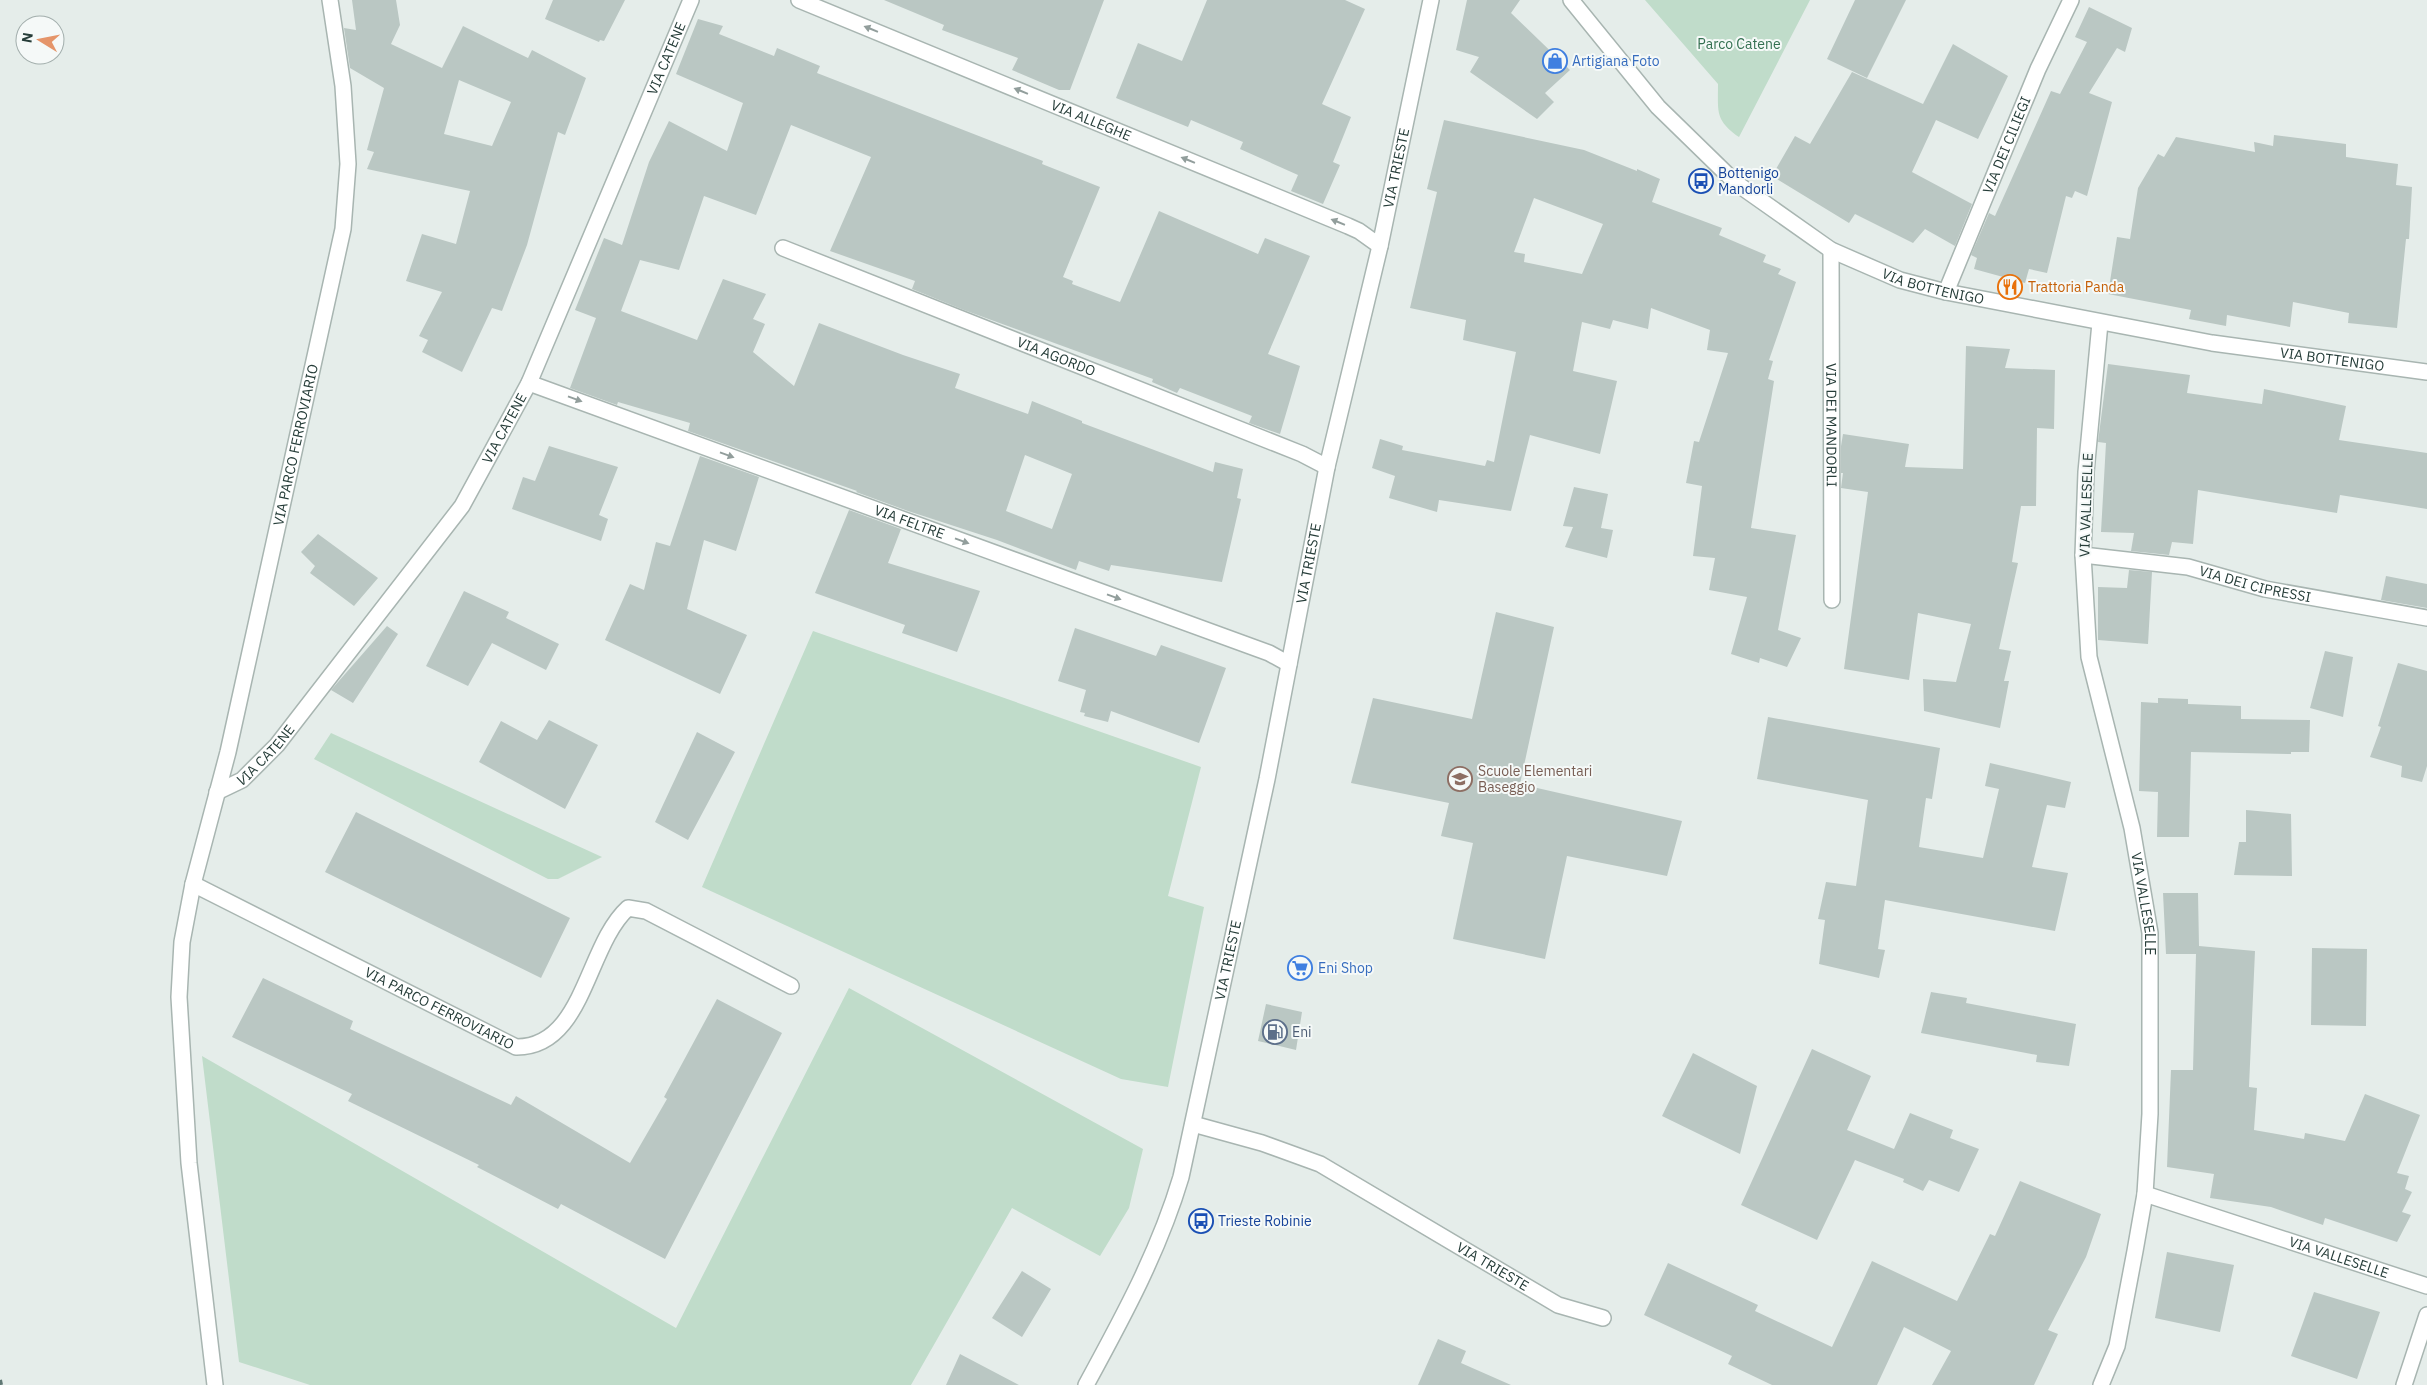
<svg xmlns="http://www.w3.org/2000/svg" width="2427" height="1385" font-family="'IBM Plex Sans',sans-serif">
	<rect width="100%" height="100%" fill="#e5edea"/>
	<path fill="#c0dcca" d="M1645,0h165l-71,137c-24,-17 -21,-25 -21,-53z
		M813,631l388,136 -33,129 36,11 -36,180 -47,-8 -419,-192z
		M331,733l271,124 -44,22h-10l-234,-120z
		M849,988l294,161 -14,59 -29,48 -88,-48 -101,177h-601l-71,-23 -37,-306 474,272z"/>
	<path fill="#bac7c3" fill-rule="evenodd" d="M352,0h44l4,25 -9,19 51,24 21,-42 65,32 4,-8 54,28 -21,57 -7,-3 -31,113 -25,66 -10,-3 -30,64 -40,-20 6,-12 -9,-4 23,-44 -36,-11 16,-47 34,10 14,-53 -103,-22 7,-17 -7,-2 17,-62 -34,-20 -6,-40 12,2zM459,80l52,22 -19,44 -48,-12z
		M553,0h72l-21,41 -4,-1 -1,2 -54,-23z
		M884,0h220l-34,90h-11l-47,-20 6,-12 -76,-28 2,-5z
		M1207,0h138l20,9 -43,95 29,13 -18,45 7,3 -17,39 -32,-13 7,-16 -58,-26 3,-7 -52,-22 -3,7 -72,-29 22,-55 44,18z
		M1467,0h53l-9,13 59,57 -25,23 9,9 -17,17 -67,-47 9,-15 -23,-7z
		M1855,0h51l-39,78 -40,-19z
		M2089,7l43,21 -7,24 -8,-4 -28,45 23,9 -25,94 -12,-5 -3,7 -6,-2 -19,77 -18,-4 -4,14 -51,-14 3,-11 -6,-3 18,-42 6,3 56,-125 9,3 27,-52 -12,-5z
		M698,19l25,7 -4,8 55,22 3,-8 43,18 -3,7 226,88 -1,3 58,23 -37,90 10,4 -1,3 48,18 39,-91 99,43 7,-16 45,18 -42,98 32,12 -20,68 -31,-11 3,-7 -72,-28 -3,5 -25,-11 1,-3 -189,-69 -52,-21 3,-8 -85,-30 41,-94 -80,-32 -35,90 -52,-19 -25,74 -39,-10 -19,51 76,29 26,-61 43,15 -13,25 12,5 -12,28 41,34 25,-63 84,32 57,19 -5,14 73,26 4,-13 50,20v2l131,49 2,-10 28,7 -6,29 4,1 -19,83 -111,-17 -2,6 -30,-10 -3,9 -79,-30 -89,-29 -52,-19 1,-1 -169,-60 2,-8 -72,-21 -1,3 -47,-17 26,-70 -21,-8 29,-72 18,7 27,-83 20,-41 58,30 16,-48 -67,-29zM1025,455l47,19 -20,55 -46,-18z
		M1953,44l55,32 -30,63 -42,-19 -24,52 60,32 -17,42 -30,-17 -12,14 -58,-29 -6,9 -77,-47 23,-40 15,8 42,-72 71,32z
		M1444,120l140,30 53,21v-2l23,10 -8,23 70,26 -3,7 47,20 -3,7 18,7 -3,5 18,8 -27,78 4,1 -5,18 6,2 -23,147 45,7 -18,95 23,8 -14,29 -27,-9 -1,5 -28,-9 16,-57 -38,-7 6,-32 -22,-2 9,-70 -16,-3 8,-42 5,1 29,-89 -21,-3 3,-20 -59,-22 -3,21 -35,-9 -3,9 -28,-7 -9,49 44,10 -17,73 -70,-19 -19,76 -72,-11 -2,12 -48,-14 6,-22 -23,-8 8,-29 23,7 -1,4 83,16 2,-6 7,2 22,-110 -53,-12 3,-20 -56,-12 27,-116 -10,-3zM1534,198l69,26 -21,50 -58,-12 1,-8 -11,-2z
		M2274,135l72,9v13l52,7 -2,21 16,2 -3,52h-3l-9,89 -49,-5 1,-10 -56,-11 -3,25 -63,-12 -1,11 -37,-7 2,-9 -83,-16 9,-57 13,2 8,-51 20,-34 6,3 12,-20 79,15 -1,-10 19,4z
		M1966,346l44,3 -5,19 50,2 -1,59 -17,-1 -1,78h-15l-9,56 6,1 -19,86 12,2 -7,30h5l-9,47 -76,-17 -1,-32 33,3 15,-58 -53,-11 -9,67 -65,-11 24,-177 -27,-4 2,-15h-2v-27l2,-12 66,10 -4,23 58,2z
		M2108,364l82,11 -3,18 75,11 2,-15 82,17 -7,34 88,13v56l-87,-14 -3,18 -139,-23 -5,54 -21,-2 -3,13 -38,-4 3,-18 -33,-1 5,-89 -8,-1z
		M549,446l69,21 -19,48 9,4 -7,22 -89,-32 11,-32 12,4z
		M700,456l59,21 -23,74 -32,-11 -17,69 60,26 -27,59 -115,-54 25,-56 14,6 12,-48 14,4z
		M1574,487l34,7 -7,34 12,2 -6,28 -42,-11 8,-20 -10,-1z
		M849,510l52,19 -13,34 92,28 -23,61 -55,-19 3,-8 -90,-32z
		M318,534l60,44 -24,28 -44,-33 5,-7 -14,-14z
		M2129,570l23,2 -4,72 -50,-4v-53l29,1z
		M2386,576l41,8v24l-46,-8z
		M464,591l45,21 -3,6 53,26 -13,26 -54,-27 -24,43 -42,-20z
		M1496,612l58,15 -34,157 162,37 -15,55 -100,-20 -22,103 -92,-20 20,-96 -32,-7 8,-33 -98,-20 22,-85 99,21z
		M387,626l11,8 -45,69 -22,-13z
		M1075,628l81,28 5,-11 65,23 -27,75 -88,-32 -3,11 -24,-6 1,-3 -5,-1 6,-22 -28,-9z
		M2325,651l28,6 -10,60 -33,-9z
		M2398,663l29,8v95l-5,16 -21,-5 1,-11 -32,-9 11,-30 -3,-1z
		M2158,698l30,1v5l53,2v13l69,1 -1,32h-18v2l-100,-2 -2,85h-32l1,-45 -19,-1 2,-89 17,1z
		M1768,717l172,31 -8,51 -6,-1 -7,49 64,11 16,-69 -14,-3 5,-23 81,19 -6,26 -18,-3 -15,62 36,6 -13,58 -170,-31 -7,49 7,1 -6,28 -60,-14 6,-44 -7,-1 8,-37 30,4 12,-86 -111,-21z
		M549,720l49,25 -33,64 -86,-47 22,-41 36,19z
		M697,732l38,20 -47,88 -33,-18z
		M2246,810l45,4 1,62 -58,-1 5,-33h7z
		M356,812l214,106 -29,60 -216,-106z
		M2163,893h35l1,53 56,5 -6,136 8,1 -3,42 50,9 1,-6 40,8 20,-47 55,21 -23,58 12,3 -4,13 7,3 -10,20 9,3 -14,27 -72,-24 -2,7 -52,-18 -61,-9 4,-24 -47,-7 4,-97h22l3,-116h-30z
		M2312,948l55,1 -1,77 -55,-1z
		M263,978l90,43 -3,8 161,76 5,-9 114,67 37,-64 -3,-2 53,-98 65,34 -117,226 -104,-55 -3,5 -81,-42 2,-2 -131,-64 4,-7 -120,-57z
		M1931,992l36,6 -1,5 110,21 -7,42 -33,-4 1,-7 -116,-22z
		M1266,1004l36,8 -6,38 -38,-9z
		M1812,1049l59,27 -24,54 47,19 16,-36 43,17 -3,8 29,11 -20,43 -30,-12 -6,11 -20,-9 1,-3 -49,-19 -38,80 -76,-35z
		M1693,1053l64,33 -17,68 -78,-38z
		M2020,1181l81,33 -15,43 -38,73 10,4 -24,51h-102l19,-34 -47,-24 -27,58h-105l-44,-21 4,-8 -88,-41 24,-52 90,42 -3,6 77,36 40,-86 85,40 33,-67 5,2z
		M2167,1252l67,13 -14,67 -65,-14z
		M1022,1271l29,18 -29,48 -30,-19z
		M2314,1292l66,20 -23,67 -66,-23z
		M1438,1339l28,12 -5,12 50,22h-93z
		M960,1354l59,31h-73z"/>
	<g fill="none" stroke-linecap="round" stroke-linejoin="round">
		<defs>
			<g id="minor">
				<path id="s1" d="M799,0l549,226 11,5 21,15"/>
				<path id="s2" d="M1571,0l87,107 78,76 95,67 69,30 46,12 266,51 215,29"/>
				<path id="s3" d="M783,248l519,206 25,13"/>
				<path id="s4" d="M1831,250l1,350"/>
				<path id="s5" d="M1946,292l92,-223 33,-69"/>
				<path id="s6" d="M2100,323l-14,149 -3,83 6,102 43,171 18,105v181l-5,80 -10,57 -18,95 -16,39"/>
				<path id="s7" d="M529,383l740,270 20,11"/>
				<path id="s8" d="M2083,555l105,12 77,22 162,29"/>
				<path id="s9" d="M217,792l25,-12 35,-35 185,-239 67,-123 162,-383"/>
				<path id="s10" d="M193,884l323,163c68,1 70,-101 112,-139l18,3 145,75"/>
				<path id="s11" d="M1193,1124l69,19 58,21 238,141 45,13"/>
				<path id="s12" d="M2145,1194l282,92"/>
				<path id="s13" d="M215,1385l-26,-222 -10,-166 3,-55 11,-58 35,-132 115,-523 5,-65 -5,-78 -13,-86"/>
				<path d="M2404,1385l23,-70"/>
			</g>
			<g id="tertiary">
				<path id="s14" d="M1086,1385c37,-68 73,-134 95,-208l86,-398 60,-312 53,-221 51,-246"/>
			</g>
		</defs>
		<use href="#minor" stroke="#a8b5b1" stroke-width="18"/>
		<use href="#tertiary" stroke="#a8b5b1" stroke-width="18"/>
		<use href="#minor" stroke="#fff" stroke-width="15"/>
		<use href="#tertiary" stroke="#fff" stroke-width="15"/>
		<path stroke="#607874" stroke-width="4" stroke-dasharray="10 5" stroke-linecap="butt" d="M0,1380l1,5"/>
	</g>
	<defs><path id="oneway-solid" d="M-6-.8H1V-3.2L6.5 0L1 3.2V.8H-6Z" transform="scale(1.25)"/></defs>
	<g fill="#929e9c">
		<use href="#oneway-solid" transform="translate(871 29) rotate(-158)"/>
		<use href="#oneway-solid" transform="translate(1021 91) rotate(-158)"/>
		<use href="#oneway-solid" transform="translate(1188 160) rotate(-158)"/>
		<use href="#oneway-solid" transform="translate(1338 222) rotate(-158)"/>
		<use href="#oneway-solid" transform="translate(575 399) rotate(20)"/>
		<use href="#oneway-solid" transform="translate(727 455) rotate(20)"/>
		<use href="#oneway-solid" transform="translate(962 541) rotate(20)"/>
		<use href="#oneway-solid" transform="translate(1114 597) rotate(20)"/>
	</g>
	<defs>
		<symbol id="shop-ring" viewBox="-11 -11 22 22"><circle r="9.5" fill="#f5f9f8" stroke="#3f7fe0" stroke-width="1.5"/><path d="M-5-2.5h2.3a2.7 3.5 0 0 1 5.4 0H5L5.5 6h-11ZM-1.5-2.5h3a1.5 2.3 0 0 0-3 0Z" fill="#3f7fe0"/></symbol>
		<symbol id="bus-ring" viewBox="-11 -11 22 22"><circle r="9.5" fill="#f5f9f8" stroke="#1a4fb4" stroke-width="1.5"/><path d="M-5-6H5V4H4V6H2V4H-2V6H-4V4H-5ZM-3.5-4V0h7V-4ZM-3.5 1.2v1.5H-2V1.2ZM2 1.2v1.5H3.5V1.2Z" fill="#1a4fb4"/></symbol>
		<symbol id="restaurant-ring" viewBox="-11 -11 22 22"><circle r="9.5" fill="#f5f9f8" stroke="#e8710a" stroke-width="1.5"/><path d="M-5-6h1v4h1v-4h1v4h1v-4h1v5L-1.5 .5V6h-2V.5L-5-1ZM5-6V6H3V1.5H1.5Q1.5-4 5-6Z" fill="#e8710a"/></symbol>
		<symbol id="school-ring" viewBox="-11 -11 22 22"><circle r="9.5" fill="#f5f9f8" stroke="#8d6e63" stroke-width="1.5"/><path d="M0-5L7-2L0 1L-7-2ZM-4 1L0 2.5L4 1V4Q0 6-4 4Z" fill="#8d6e63"/></symbol>
		<symbol id="supermarket-ring" viewBox="-11 -11 22 22"><circle r="9.5" fill="#f5f9f8" stroke="#3f7fe0" stroke-width="1.5"/><path d="M-6-5.5h2.5l.6 2H6L4.5 2H-2.5L-4.4-4H-6ZM-1.5 3.2a1.3 1.3 0 1 0 .1 0ZM3 3.2a1.3 1.3 0 1 0 .1 0Z" fill="#3f7fe0"/></symbol>
		<symbol id="fuel-ring" viewBox="-11 -11 22 22"><circle r="9.5" fill="#f5f9f8" stroke="#5c6f8a" stroke-width="1.5"/><path d="M-5.5-6h7V0h2V4h1.3V-2.5L3-4.5l.8-.8L6-3V5H2.5V1h-1V6h-7ZM-4.2-4.7v3.2H.2V-4.7Z" fill="#5c6f8a"/></symbol>
	</defs>
	<g fill-rule="evenodd">
		<use href="#shop-ring" x="1541" y="47" width="28" height="28"/>
		<use href="#bus-ring" x="1687" y="167" width="28" height="28"/>
		<use href="#restaurant-ring" x="1996" y="273" width="28" height="28"/>
		<use href="#school-ring" x="1446" y="765" width="28" height="28"/>
		<use href="#supermarket-ring" x="1286" y="954" width="28" height="28"/>
		<use href="#fuel-ring" x="1261" y="1018" width="28" height="28"/>
		<use href="#bus-ring" x="1187" y="1207" width="28" height="28"/>
	</g>
	<g text-anchor="middle" stroke-width="4" stroke-linejoin="round" paint-order="stroke">
		<g font-size="14" fill="#337051" stroke="#f5f9f8">
			<text x="1739" y="49">Parco Catene</text>
		</g>
		<g font-size="14" fill="#263d39" stroke="#f5f9f8">
			<text dy="5" stroke="none"><textPath href="#s9" startOffset="872">VIA CATENE</textPath></text>
			<text dy="5" stroke="none"><textPath href="#s1" startOffset="316">VIA ALLEGHE</textPath></text>
			<text dy="5" stroke="none"><textPath href="#s5" startOffset="159">VIA DEI CILIEGI</textPath></text>
			<text dy="5" stroke="none"><textPath href="#s14" startOffset="1261">VIA TRIESTE</textPath></text>
			<text dy="5" stroke="none"><textPath href="#s2" startOffset="472">VIA BOTTENIGO</textPath></text>
			<text dy="5" stroke="none"><textPath href="#s3" startOffset="294">VIA AGORDO</textPath></text>
			<text dy="5" stroke="none"><textPath href="#s2" startOffset="878">VIA BOTTENIGO</textPath></text>
			<text dy="5" stroke="none"><textPath href="#s4" startOffset="175">VIA DEI MANDORLI</textPath></text>
			<text dy="5" stroke="none"><textPath href="#s9" startOffset="468">VIA CATENE</textPath></text>
			<text dy="5" stroke="none"><textPath href="#s13" startOffset="955">VIA PARCO FERROVIARIO</textPath></text>
			<text transform="translate(2086 505) rotate(-88)" y="5">VIA VALLESELLE</text>
			<text dy="5" stroke="none"><textPath href="#s7" startOffset="405">VIA FELTRE</textPath></text>
			<text dy="5" stroke="none"><textPath href="#s14" startOffset="856">VIA TRIESTE</textPath></text>
			<text dy="5" stroke="none"><textPath href="#s8" startOffset="175">VIA DEI CIPRESSI</textPath></text>
			<text dy="5" stroke="none"><textPath href="#s9" startOffset="62">VIA CATENE</textPath></text>
			<text dy="5" stroke="none"><textPath href="#s6" startOffset="588">VIA VALLESELLE</textPath></text>
			<text dy="5" stroke="none"><textPath href="#s14" startOffset="451">VIA TRIESTE</textPath></text>
			<text dy="5" stroke="none"><textPath href="#s10" startOffset="276">VIA PARCO FERROVIARIO</textPath></text>
			<text dy="5" stroke="none"><textPath href="#s12" startOffset="204">VIA VALLESELLE</textPath></text>
			<text dy="5" stroke="none"><textPath href="#s11" startOffset="334">VIA TRIESTE</textPath></text>
		</g>
		<g font-size="14" fill="#366cbe" stroke="#f5f9f8" text-anchor="start">
			<text x="1572" y="66">Artigiana Foto</text>
			<text x="1318" y="973">Eni Shop</text>
		</g>
		<g font-size="14" fill="#164399" stroke="#f5f9f8" text-anchor="start">
			<text x="1718" y="178">Bottenigo<tspan x="1718" dy="16">Mandorli</tspan></text>
			<text x="1218" y="1226">Trieste Robinie</text>
		</g>
		<g font-size="14" fill="#c56008" stroke="#f5f9f8" text-anchor="start">
			<text x="2028" y="292">Trattoria Panda</text>
		</g>
		<g font-size="14" fill="#785e54" stroke="#f5f9f8" text-anchor="start">
			<text x="1478" y="776">Scuole Elementari<tspan x="1478" dy="16">Baseggio</tspan></text>
		</g>
		<g font-size="14" fill="#4e5e75" stroke="#f5f9f8" text-anchor="start">
			<text x="1292" y="1037">Eni</text>
		</g>
	</g>
	<g transform="translate(40 40) rotate(280)"><circle r="24" fill="#f5f9f8" stroke="#a2aeac"/>
	<path d="M0-4L9 19L0 12L-9 19Z" fill="#e5956a"/>
	<text y="-8" font-size="14" font-weight="bold" text-anchor="middle" fill="#263d39">N</text>
	</g>
</svg>
